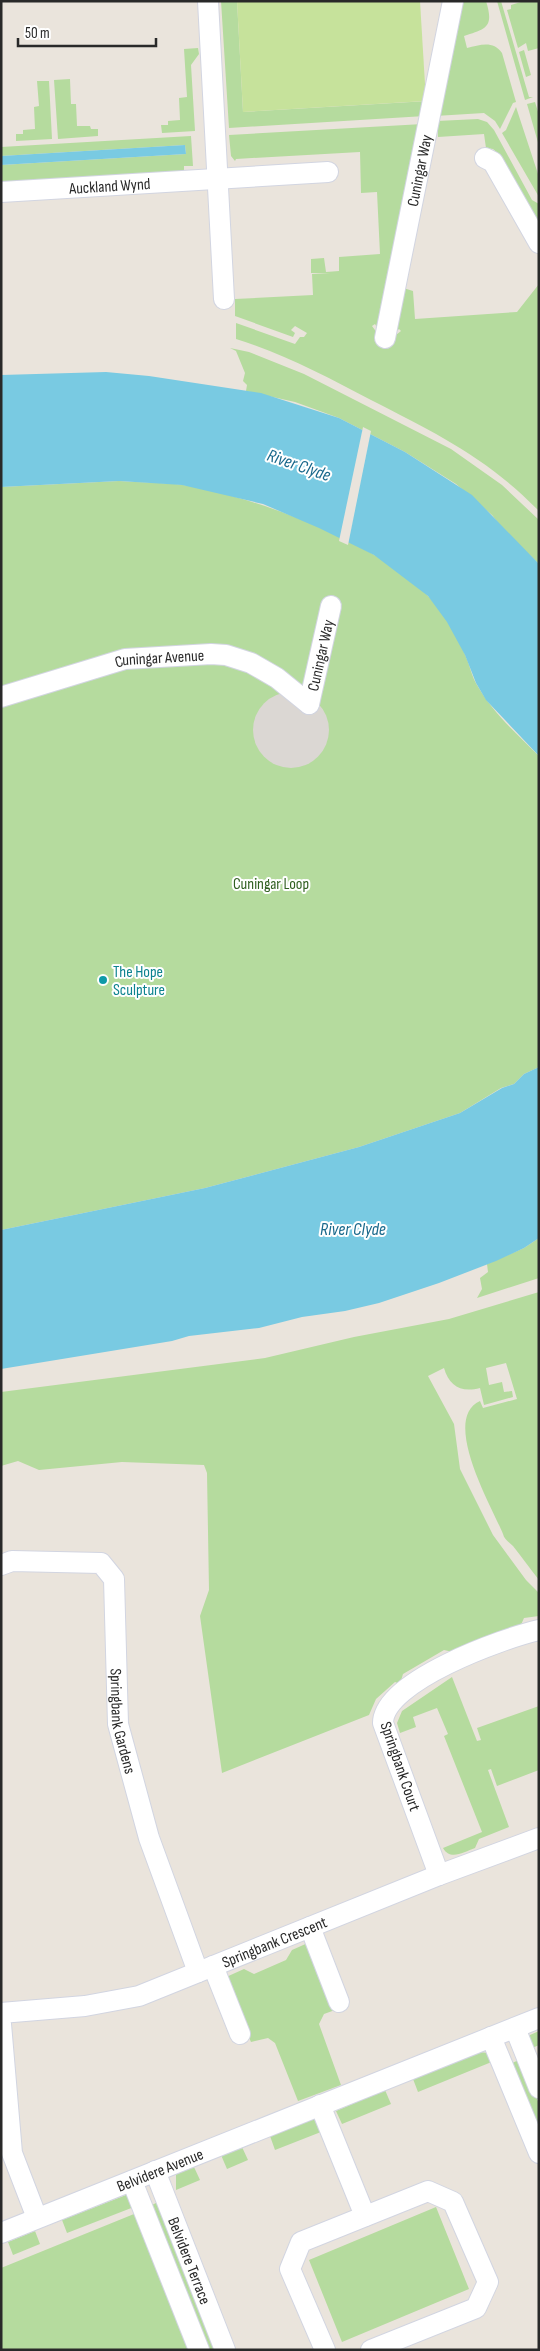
<svg xmlns="http://www.w3.org/2000/svg" width="540" height="2351" font-family="'Sofia Sans Condensed',sans-serif">
	<rect width="100%" height="100%" fill="#eae4dc"/>
	<path fill="#b5db9e" d="M221,1h16l6,111 185,-11 -3,15 -196,12z
		M458,1h28c8,26 1,28 -22,35l3,12c13,-3 26,-8 35,5l14,49 -3,1 -13,26 -5,-8 -11,-8 -49,3z
		M497,1h4l28,96h4l-8,3z
		M524,1h15v47l-11,3 -2,-8 -8,5 -11,-38 4,-1v-4z
		M198,48l1,6 -8,11 4,66 -33,2 -1,-8h7v-4l12,-1 -1,-22 8,-1 -3,-48z
		M524,50l7,25 -5,2 -7,-25z
		M70,79l1,25h5l1,22h13l1,3h7v7l-40,3 -4,-59z
		M37,81h12l3,58 -36,2v-7h7v-4l12,-1 -1,-22 5,-1z
		M535,102l4,13v31l-12,-42z
		M516,107l23,70v20l-37,-64 4,-3z
		M478,119l9,3 7,8 38,70 7,4v21l-38,-69 -8,-7 -7,-1 -2,-14 -46,3 -1,-16z
		M423,124l-43,208 -5,-8 -3,2 8,11 11,2 10,-8 -2,-2 -7,6 8,-48 13,4 2,28 102,-7 22,-28v227c-53,-54 -102,-77 -168,-111 -44,-23 -87,-46 -135,-61v-16l59,21 5,-7h4l3,-4 -12,-7 -4,4 4,3 -2,4 -58,-21v-17l78,-4 -1,-21 18,-1h-19v-14l13,-1 2,14 13,-1v-14l41,-3 -3,-62 -16,1 -1,-41 -124,7 -1,2 -4,-5 -2,-21z
		M191,136l2,30h-9v6l-183,11v-18l185,-11 -1,-9 -184,11v-9z
		M230,348l19,4 55,22 147,75 51,36 37,35v44l-34,-32 -13,-17 -36,-31 -51,-32 -66,-34 -44,-16 -49,-11 1,-6 -4,-4 2,-8 -9,-22z
		M119,481c21,2 43,1 64,4 71,11 196,58 245,111 15,16 30,40 38,61 4,9 6,20 11,28 16,28 40,49 62,71v311l-15,7 -10,10 -13,4 -41,25 -101,34 -154,41 -204,42v-743z
		M539,1238v40l-62,20 5,-9 -2,-11 8,-6 -1,-8 37,-16z
		M539,1292v288c-9,-11 -17,-23 -26,-34 -4,-4 -9,-7 -10,-12 -10,-25 -63,-115 -23,-133l3,7 34,-9 -11,-36 -20,5 3,17 13,-3 2,10 8,-1 1,6 -29,8 -4,-17c-19,5 -31,-2 -36,-20l-16,8 26,48 6,45 33,66 33,45 13,13v23l-15,2 -4,9 -67,25 -9,-2 -41,24 -3,10 -5,-2 -19,17 -7,16 -147,58 -22,-157 9,-26 -2,-117 -3,-8 -82,-3 -83,8 -21,-9 -17,5v-74l264,-34 89,-21 95,-18z
		M452,1677l25,64 4,-1 -4,-12 62,-22v64l-42,16 -6,-17 -3,1 21,57 -30,12 -4,9c-11,4 -25,13 -32,0l39,-16 -38,-96 4,-2 -11,-26 -24,9 3,10 -16,6 -3,-10 5,-12z
		M310,1942l25,68 -11,4 -5,10 22,61 -43,16 -23,-58 -7,-5 -17,4 -27,-64 20,-9 10,5 32,-14 6,-10z
		M539,2031v14l-9,4 -2,-7 2,-7z
		M479,2052l9,1 6,8 -76,31 -5,-13z
		M521,2059l18,45v33l-29,-73z
		M385,2090l6,14 -49,20 -6,-13z
		M320,2116l6,14 -51,20 -5,-14z
		M242,2147l6,13 -21,9 -6,-14z
		M194,2167l6,13 -24,10v-16z
		M126,2195l13,10 -72,28 -5,-13z
		M160,2201l61,149h-11l-58,-145z
		M436,2207l33,82 -127,53 -33,-82z
		M134,2214l54,136h-187v-82z
		M35,2231l5,13 -27,11 -5,-13z"/>
	<path fill="#c6e29b" d="M237,1h183l6,100 -183,11z"/>
	<path fill="#dbd7d3" d="M253 730a38 38 0 1 1 76 0a38 38 0 1 1-76 0Z"/>
	<path fill="#79cae2" d="M185,145l1,9 -185,11v-9z
		M106,372l43,4 112,17 78,25 66,34 67,43 67,69v192l-53,-56 -10,-17 -11,-28 -18,-33 -19,-26 -54,-41 -55,-27 -56,-24 -81,-19 -63,-4 -118,6v-112z
		M539,1067v171l-15,10 -28,13 -57,22 -60,20 -34,8 -43,6 -43,11 -70,8 -17,5 -171,28v-139l204,-42 154,-41 101,-34 42,-25 12,-4 10,-10z"/>
	<path fill="#eae4dc" d="M363,427l8,4 -23,114 -9,-4z"/>
	<g fill="none" stroke-linecap="round" stroke-linejoin="round">
		<defs>
			<g id="minor">
				<path d="M208,1l16,298"/>
				<path d="M485,158l8,4 46,81"/>
				<path id="s1" d="M1,192l327,-20"/>
				<path id="s2" d="M385,338l68,-337"/>
				<path id="s3" d="M1,697l124,-38 86,-5 15,1 25,8 26,15 32,26"/>
				<path id="s4" d="M309,704l22,-98"/>
				<path id="s5" d="M1,1565l11,-4 89,2 13,16 4,145 31,114 49,134"/>
				<path d="M439,1875l-56,-152c0,-42 121,-85 156,-93"/>
				<path d="M310,1927l29,75"/>
				<path d="M213,1966l27,68"/>
				<path id="s6" d="M1,2013l84,-7 54,-10 300,-121 100,-37"/>
				<path d="M1,2024l11,129 25,65"/>
				<path d="M515,2028l24,60"/>
				<path d="M491,2037l48,116"/>
				<path d="M320,2105l45,111"/>
				<path id="s7" d="M155,2171l70,179"/>
				<path d="M132,2181l67,169"/>
				<path id="s8" d="M1,2233l538,-215"/>
				<path d="M325,2350l-35,-81 11,-27 127,-51 25,11 35,80 -12,26 -105,42"/>
			</g>
		</defs>
		<use href="#minor" stroke="#d2d5e1" stroke-width="22"/>
		<use href="#minor" stroke="#fff" stroke-width="20"/>
	</g>
	<circle fill="#0f9aa8" stroke="#fff" stroke-width="2" cx="103" cy="980" r="5"/>
	<g text-anchor="middle" stroke-width="4" stroke-linejoin="round" paint-order="stroke">
		<g font-size="16" fill="#292929" stroke="#fff">
			<text dy="6" stroke="none"><textPath href="#s2" startOffset="171">Cuningar Way</textPath></text>
			<text dy="6" stroke="none"><textPath href="#s1" startOffset="109">Auckland Wynd</textPath></text>
			<text dy="6" stroke="none"><textPath href="#s4" startOffset="50">Cuningar Way</textPath></text>
			<text dy="6" stroke="none"><textPath href="#s3" startOffset="164">Cuningar Avenue</textPath></text>
			<text dy="6" stroke="none"><textPath href="#s5" startOffset="264">Springbank Gardens</textPath></text>
			<text transform="translate(401 1766) rotate(71)" y="6">Springbank Court</text>
			<text dy="6" stroke="none"><textPath href="#s6" startOffset="285">Springbank Crescent</textPath></text>
			<text dy="6" stroke="none"><textPath href="#s8" startOffset="171">Belvidere Avenue</textPath></text>
			<text dy="6" stroke="none"><textPath href="#s7" startOffset="96">Belvidere Terrace</textPath></text>
		</g>
		<g font-size="16" fill="#305f21" stroke="#fff">
			<text x="271" y="889">Cuningar Loop</text>
		</g>
		<g font-size="16" fill="#0d838f" stroke="#fff" text-anchor="start">
			<text x="113" y="977">The Hope<tspan x="113" dy="18">Sculpture</tspan></text>
		</g>
		<g font-size="18" font-style="italic" fill="#1a698c" stroke="#fff">
			<text transform="translate(299 465) rotate(19)" y="6">River Clyde</text>
			<text x="353" y="1235">River Clyde</text>
		</g>
	</g>
	<rect width="540" height="2351" fill="none" stroke="#292929" stroke-width="5"/>
	<path d="M18 38v8h138v-8" fill="none" stroke="#292929" stroke-width="2.5"/>
	<text x="25" y="38" font-size="15" fill="#292929" stroke="#ffffff" stroke-width="4" paint-order="stroke">50 m</text>
</svg>
